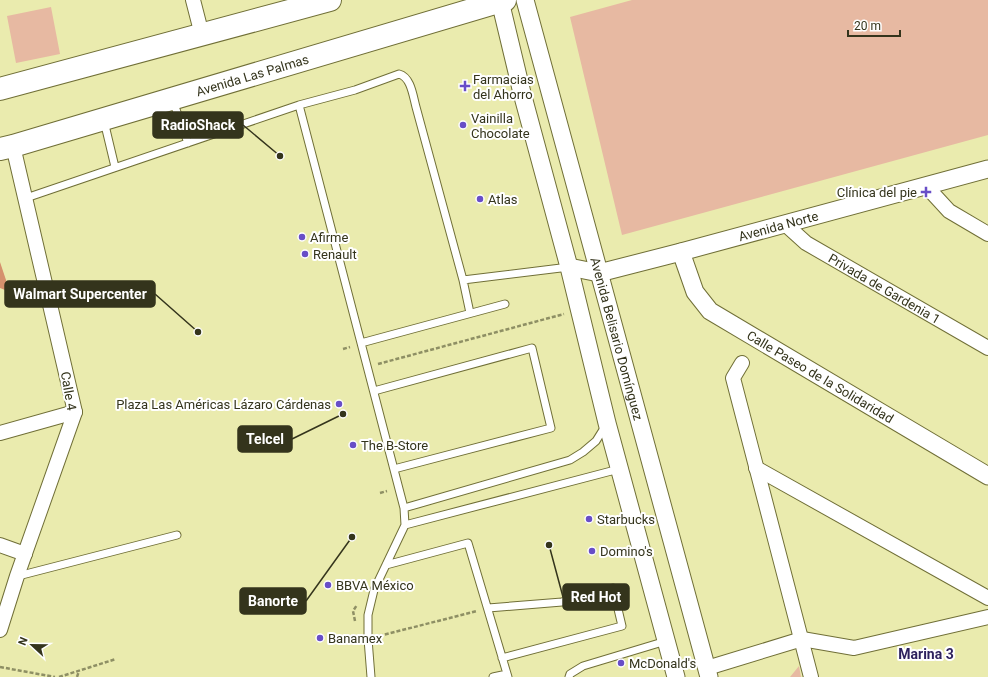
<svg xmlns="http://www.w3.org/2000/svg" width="988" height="677" font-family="Roboto,sans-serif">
	<rect width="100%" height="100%" fill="#eaebae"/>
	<path fill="#e7b9a2" d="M632,0h356v135l-366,100 -52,-218z
		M51,7l9,47 -44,9 -9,-47z
		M799,666l2,11h-11z"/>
	<path fill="#d5916d" d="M0,262l10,30 -10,-4z"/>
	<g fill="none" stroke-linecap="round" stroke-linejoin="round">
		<defs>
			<path id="service" d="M173,101l15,42
				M299,105l105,403 1,17 -31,65 -6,25v24l3,38
				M104,121l11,46
				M26,198l273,-93 56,-15 44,-16c12,3 14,22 17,33l47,173 7,33
				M463,280l106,-13
				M361,343l144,-39
				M374,391l158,-43 19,80 -157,41
				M404,508l166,-48 13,-8 13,-11 10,-16
				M405,525l214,-56
				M386,565l82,-22 40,134
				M18,576l159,-41
				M488,608l74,-6 51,-14 9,38 -120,32
				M493,677l14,-3
				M569,677l1,-3 13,-8 83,-25"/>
			<g id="minor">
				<path d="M193,0l9,35"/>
				<path d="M926,186l23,25 39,23"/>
				<path id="s1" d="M785,224l21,19 182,105"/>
				<path d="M742,363l-9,15 78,299"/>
				<path d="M0,433l75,-21"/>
				<path d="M756,468l232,130"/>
				<path d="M0,545l25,9"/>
				<path d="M0,630l17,-54 58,-164 -62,-266"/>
				<path d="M707,668l95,-29 52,9 134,-31"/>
			</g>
			<g id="tertiary">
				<path id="s2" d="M525,0l184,677"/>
				<path d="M500,1l22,92 47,174 38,156 69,254"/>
				<path id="s3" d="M681,252l14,40 15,19 278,165"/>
				<path id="s4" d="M569,267l30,6 82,-21 307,-83"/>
			</g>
			<g id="primary">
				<path d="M0,89l330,-89"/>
				<path id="s5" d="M0,149l13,-3 492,-146"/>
			</g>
		</defs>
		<use href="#service" stroke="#706f37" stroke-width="9"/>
		<use href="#minor" stroke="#706f37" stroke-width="16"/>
		<use href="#tertiary" stroke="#706f37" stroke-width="19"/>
		<use href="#primary" stroke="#706f37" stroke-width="24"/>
		<path stroke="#8e8f64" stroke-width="2.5" stroke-dasharray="4 2" stroke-linecap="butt" d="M343,349l7,-2
			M378,364l186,-50
			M380,493l7,-2
			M355,621l-2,-10 4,-6
			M379,636l98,-25
			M0,667l55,10
			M59,677l57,-18
			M77,677l2,-6"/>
		<use href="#service" stroke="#fff" stroke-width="7"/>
		<use href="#minor" stroke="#fff" stroke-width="14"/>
		<use href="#tertiary" stroke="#fff" stroke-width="17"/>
		<use href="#primary" stroke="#fff" stroke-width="22"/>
	</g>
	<g fill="#684ec7" stroke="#fff" stroke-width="1.5">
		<path d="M463 80h4v4h4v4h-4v4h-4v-4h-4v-4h4z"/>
		<circle cx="463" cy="125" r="4"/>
		<path d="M924 186h4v4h4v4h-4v4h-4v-4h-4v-4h4z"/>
		<circle cx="480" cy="199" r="4"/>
		<circle cx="302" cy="237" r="4"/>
		<circle cx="305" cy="254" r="4"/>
		<circle cx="339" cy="404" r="4"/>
		<circle cx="353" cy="445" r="4"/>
		<circle cx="589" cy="519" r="4"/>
		<circle cx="592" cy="551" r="4"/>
		<circle cx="328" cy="585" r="4"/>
		<circle cx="320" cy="638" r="4"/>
		<circle cx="621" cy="663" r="4"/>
	</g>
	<g text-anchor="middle" stroke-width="4" stroke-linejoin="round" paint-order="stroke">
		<g font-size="13" fill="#34341c" stroke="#fff">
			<text dy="5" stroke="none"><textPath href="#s5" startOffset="263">Avenida Las Palmas</textPath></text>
			<text dy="5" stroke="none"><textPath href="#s4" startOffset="216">Avenida Norte</textPath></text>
			<text dy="5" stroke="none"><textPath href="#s1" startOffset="119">Privada de Gardenia 1</textPath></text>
			<text dy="5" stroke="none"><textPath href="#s2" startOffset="351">Avenida Belisario Domínguez</textPath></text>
			<text dy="5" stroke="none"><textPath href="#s3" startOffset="195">Calle Paseo de la Solidaridad</textPath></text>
			<text transform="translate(69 391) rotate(80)" y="5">Calle 4</text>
		</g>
		<g font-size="13" fill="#34341c" stroke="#fff" text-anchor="start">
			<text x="473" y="84">Farmacias<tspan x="473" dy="15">del Ahorro</tspan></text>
			<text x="471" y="123">Vainilla<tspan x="471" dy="15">Chocolate</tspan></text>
			<text x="917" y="197" text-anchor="end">Clínica del pie</text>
			<text x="488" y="204">Atlas</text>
			<text x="310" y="242">Afirme</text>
			<text x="313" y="259">Renault</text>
			<text x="331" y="409" text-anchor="end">Plaza Las Américas Lázaro Cárdenas</text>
			<text x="361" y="450">The B-Store</text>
			<text x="597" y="524">Starbucks</text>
			<text x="600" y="556">Domino's</text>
			<text x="336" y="590">BBVA México</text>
			<text x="328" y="643">Banamex</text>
			<text x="629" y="668">McDonald's</text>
		</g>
		<g font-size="14" font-weight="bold" fill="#2e225d" stroke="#fff">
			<text x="926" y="659">Marina 3</text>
		</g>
	</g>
	<path fill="none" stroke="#34341c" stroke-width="1.5" d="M280 156L243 125M198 332L155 294M343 414L292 439M549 545L563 597M352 537L306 601"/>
	<g fill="#34341c" stroke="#fff" stroke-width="1.5">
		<circle cx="280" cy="156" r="4"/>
		<circle cx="198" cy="332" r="4"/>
		<circle cx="343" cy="414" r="4"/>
		<circle cx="549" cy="545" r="4"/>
		<circle cx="352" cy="537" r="4"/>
	</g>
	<g fill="#34341c" stroke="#34341c" stroke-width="1.5">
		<rect x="153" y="112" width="90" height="26" rx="4"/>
		<rect x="5" y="281" width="150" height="26" rx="4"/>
		<rect x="238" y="426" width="54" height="26" rx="4"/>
		<rect x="563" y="584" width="66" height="26" rx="4"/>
		<rect x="240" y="588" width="66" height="26" rx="4"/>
	</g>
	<g font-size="14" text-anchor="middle" font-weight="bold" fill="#fff">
		<text x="198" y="130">RadioShack</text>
		<text x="80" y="299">Walmart Supercenter</text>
		<text x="265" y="444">Telcel</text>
		<text x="596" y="602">Red Hot</text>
		<text x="273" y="606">Banorte</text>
	</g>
	<g transform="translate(32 645) rotate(292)" stroke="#ffffff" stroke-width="3" paint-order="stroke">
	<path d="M0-3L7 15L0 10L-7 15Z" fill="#34341c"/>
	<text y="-6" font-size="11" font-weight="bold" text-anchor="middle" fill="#34341c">N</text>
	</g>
	<path d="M848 30v6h52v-6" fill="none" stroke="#34341c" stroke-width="2"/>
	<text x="854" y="30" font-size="12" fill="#34341c" stroke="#ffffff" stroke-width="3" paint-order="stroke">20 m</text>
</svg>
